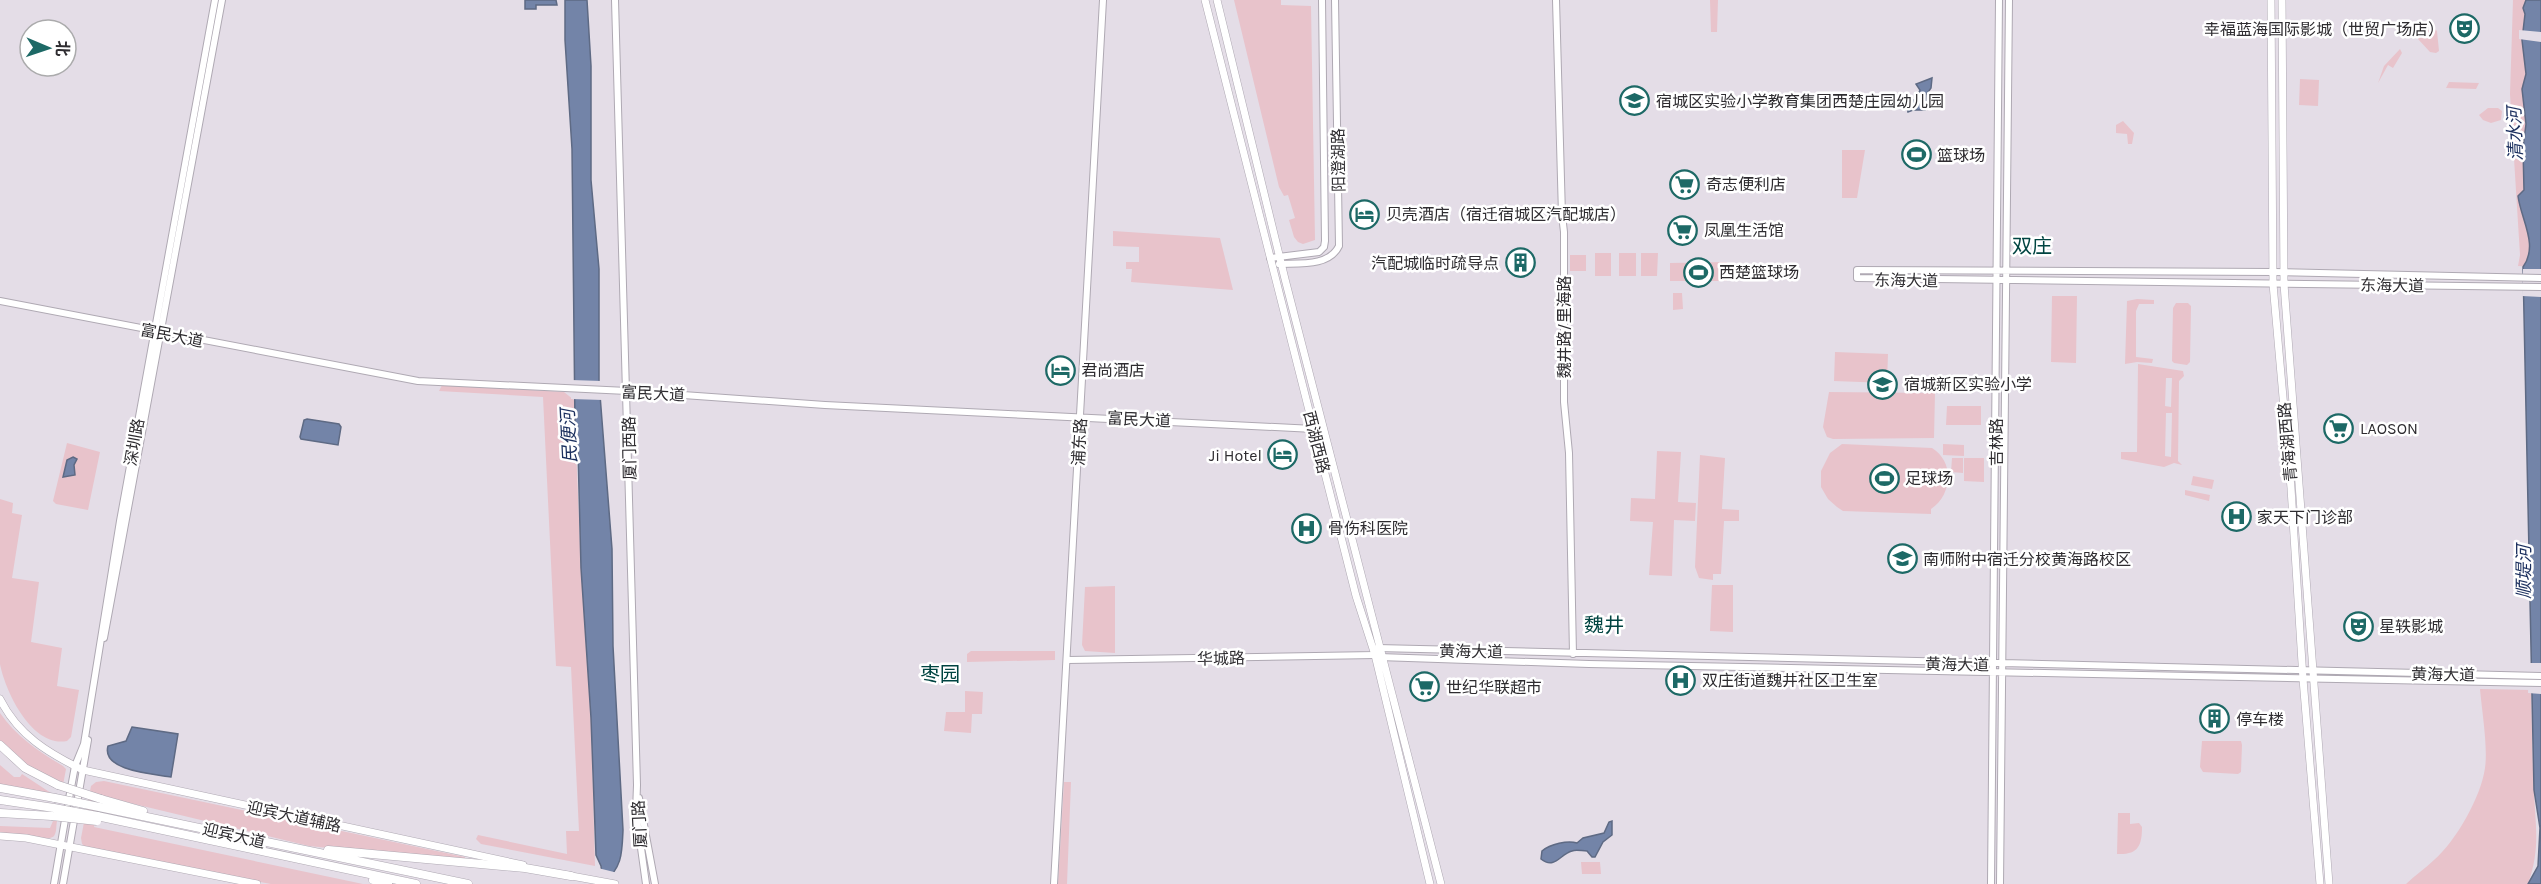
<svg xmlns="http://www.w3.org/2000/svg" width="2541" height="884" font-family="Karla,'Noto Sans SC',sans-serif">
	<rect width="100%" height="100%" fill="#e4dde7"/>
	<path fill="#e8c3cb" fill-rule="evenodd" d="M1234,0h47v5l30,1 4,234 -12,4 -5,-2 -4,-5 -5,-17 6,-2 -7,-23 -4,1 -5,-9z
		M1710,0h8l-1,32h-6z
		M2513,0h28v267l-23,-1 2,-11 -10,-161z
		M2434,28l3,3 2,20 -3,2 -6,-1 -12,-13 1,-4z
		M2400,49l2,4 -9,15 -5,-3 -10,18 6,-17z
		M2300,79l19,1 -1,26 -19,-1z
		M2449,82l30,1 -3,6 -30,-1z
		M2488,108h10l4,3 -1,9 -10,3 -8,-3 -4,-5z
		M2123,121l11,12 -2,11h-4l-1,-10 -11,-1v-8z
		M1909 155a7 7 0 1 1 14 0a7 7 0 1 1-14 0Z
		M1842,150h23l-8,48h-15z
		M1113,231l107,7 13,52 -102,-8 1,-13h-6v-7h13v-15l-26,-1z
		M1595,253h16v23h-16z
		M1619,253h17v23h-17z
		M1641,253h17l-1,23h-16z
		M1570,255h16v16h-16z
		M1727,262v19h-57v-18z
		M1673,293h9l1,16 -10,1z
		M2052,296h25l-1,67 -25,-1z
		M2137,299l17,1v4h-15l-3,7v46l17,2 -1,4 -15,-1 -12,2 2,-63z
		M2176,303h12l3,3 -1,56 -3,3 -13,-2 -2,-2 1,-53z
		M1835,352l53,2 -1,29 -53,-2z
		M2138,364l45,7 1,5 -5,5 -1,80 4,4 -8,-2 -10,4 -43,-8v-7h16zM2166,378h6l-1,29 -6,-1zM2166,413h6l-1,44 -6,-1z
		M442,385l122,7 10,8 7,168 10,150 4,148 -114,-22 -5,-5 2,-4 89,19 -1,-23h13l-8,-164 -15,-1 -13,-269 -104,-6z
		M1829,392l106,1 -1,45 -101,1 -6,-2 -4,-10z
		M1947,406h34v19h-35z
		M67,443l33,9 -12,58 -32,-6 -3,-3z
		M1842,444l90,4c23,14 20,47 -1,61v5l-88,-3 -6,-4 -9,-8 -7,-12v-16l9,-18z
		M1943,444l21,1v11l-21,-1z
		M1657,451l24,1 -3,50 18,1 -1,18 -21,-1 -2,56 -23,-1 4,-53 -23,-1 1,-23 24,1z
		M1700,455l25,3 -3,51 17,1v11h-15l-3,53h-8v6l-14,-2 -4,-11z
		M1952,458h11v15l-12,-1z
		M1964,458h20v24l-20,-1z
		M2193,476l21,4 -2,9 -21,-4z
		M2185,490l25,5 -1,6 -24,-6z
		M0,499l13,4 -1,10 10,2 -10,63 27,4 -8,60 31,6 -5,38 22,4 -8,47 -4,4c-35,7 -62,-50 -67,-77z
		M1712,585h21v47l-23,-1z
		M1115,586v67l-30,-2 -3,-6 3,-58z
		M971,651h84v9l-88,2v-8z
		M2480,689l51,1c1,33 1,66 3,99 1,37 7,58 -6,95h-122c9,-9 19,-15 28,-24 22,-19 47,-63 51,-92 3,-21 -3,-56 -5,-79z
		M965,691l18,1 -1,22h-10l-1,19 -27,-2 2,-19h19z
		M0,713c17,24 38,38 63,53l3,3 -3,16 -48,-26 -15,-17z
		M2202,741h39l1,4 -1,27 -3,2 -35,-2 -3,-5z
		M0,765l14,12h6l2,-3 32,21 -54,-9z
		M104,781l361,76 -1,5 -155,-16 -208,-50 -7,31 269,57h-92l-183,-35 -6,-5 -1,-6 10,-52 5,-4z
		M1064,782h7l-4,102h-9z
		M2118,813h12v11l9,-1 3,4c0,19 -4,28 -25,27z
		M53,821h4c-1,4 0,11 -3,15 -7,7 -44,-1 -54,-3v-7l50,2z
		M1581,862h19l1,12h-19z"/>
	<path fill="#7384a8" stroke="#5e6a84" stroke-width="1.5" d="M525,0h31l1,5h-21v4h-11z
		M565,0h22l4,66v114l8,89v113l13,167 1,97 10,184c-1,25 -1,37 -20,54l-2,-18 -5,-11 -5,-137 -10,-150 -3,-118 -3,-24 -3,-277 -7,-109z
		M2526,0h15v884h-13l10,-18 2,-38 -6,-38 -11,-523c16,-22 -2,-47 -5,-71l6,-6 -1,-42 3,-24 -4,-35 4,-15 -4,-34 3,-26 -2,-6z
		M1932,78l-1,10 -5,7 -1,15h-12l-5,2 -2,-9 10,-4 4,-9 -4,-6z
		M307,419l32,5 2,3 -3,18 -37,-6 -1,-2 4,-17z
		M73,457l4,2 -3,6 1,10 -12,2 4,-17z
		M132,727l46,7 -7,43c-17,-3 -70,-6 -63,-31l18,-5z
		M1612,821v14l-9,7 -8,15h-3l-5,-6c-5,0 -11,-2 -15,0 -12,3 -17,19 -31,8l1,-8c8,-7 26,-11 35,-8l6,-5 21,-5 5,-11z"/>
	<path fill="#e4dde7" d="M2519,30l22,2v10l-22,-3z
		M2523,269h18v28l-19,-1z
		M571,380l31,1 1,19 -32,-1z
		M2529,663h12v31l-13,-1z
		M598,868l20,5 -1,11h-17z"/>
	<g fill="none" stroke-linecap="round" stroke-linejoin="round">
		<defs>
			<path id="secondary" d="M615,0l22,785 -1,27 10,72
				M1556,0l6,215 2,17v170l5,51 4,201
				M1270,258l49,-6 5,-5 1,-6 -3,-241
				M1279,264c19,-1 50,3 60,-18l-4,-246
				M2541,278l-268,-6 -416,-2v8l684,9
				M0,301l418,80 209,10 198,14 489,24
				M104,638l118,-638
				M1377,648l1164,28
				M1379,657l210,7 952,19
				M1068,660l307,-5
				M639,798l16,86
				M68,804l7,-38 9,-22 36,-223 95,-521
				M54,884l12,-70
				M63,884l25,-144
				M1054,884l49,-884
				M1991,884l8,-884
				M2000,884l9,-884"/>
			<path id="primary" d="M1205,0l151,596 19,59 55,229
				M1217,0l68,279 156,605
				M2271,0l2,284 18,204 12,191 17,205
				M2282,0l2,284 45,600
				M0,699c18,36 48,54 83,71l440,95
				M0,836l26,2 231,46
				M566,875l49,9"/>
			<path id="highway" d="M0,745l25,23 33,17
				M0,788l55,10
				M101,799l42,12
				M0,800l54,8
				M99,807l369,77
				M0,813l52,3
				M97,816l319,68
				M328,850l197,18 46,8
				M373,880l15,4"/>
		</defs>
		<use href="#secondary" stroke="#afa9b3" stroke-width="8"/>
		<use href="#primary" stroke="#afa9b3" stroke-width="8"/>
		<use href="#highway" stroke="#afa9b3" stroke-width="9"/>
		<use href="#secondary" stroke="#fff" stroke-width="6"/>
		<use href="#primary" stroke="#fff" stroke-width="7"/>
		<use href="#highway" stroke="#fff" stroke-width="8"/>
		<defs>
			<path id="highway-bridge" d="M58,785l43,14
				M55,798l44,9
				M54,808l43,8
				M52,816l45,5"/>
		</defs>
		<use href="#highway-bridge" stroke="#afa9b3" stroke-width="9" stroke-linecap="butt"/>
		<use href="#highway-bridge" stroke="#fff" stroke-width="8"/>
	</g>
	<defs>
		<symbol id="theatre-ring" viewBox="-11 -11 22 22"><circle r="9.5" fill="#fff" stroke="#1d6966" stroke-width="1.5"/><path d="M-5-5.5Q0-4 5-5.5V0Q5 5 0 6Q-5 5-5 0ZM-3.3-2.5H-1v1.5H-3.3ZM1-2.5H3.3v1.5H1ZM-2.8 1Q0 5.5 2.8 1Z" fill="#1d6966"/></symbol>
		<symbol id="school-ring" viewBox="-11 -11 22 22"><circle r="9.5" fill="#fff" stroke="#1d6966" stroke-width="1.5"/><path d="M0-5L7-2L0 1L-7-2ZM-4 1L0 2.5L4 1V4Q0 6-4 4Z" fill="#1d6966"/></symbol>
		<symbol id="stadium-ring" viewBox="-11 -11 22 22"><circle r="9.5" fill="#fff" stroke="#1d6966" stroke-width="1.5"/><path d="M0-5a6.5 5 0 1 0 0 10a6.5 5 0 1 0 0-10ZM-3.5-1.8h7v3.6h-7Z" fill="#1d6966"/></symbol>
		<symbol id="supermarket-ring" viewBox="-11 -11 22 22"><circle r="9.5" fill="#fff" stroke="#1d6966" stroke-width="1.5"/><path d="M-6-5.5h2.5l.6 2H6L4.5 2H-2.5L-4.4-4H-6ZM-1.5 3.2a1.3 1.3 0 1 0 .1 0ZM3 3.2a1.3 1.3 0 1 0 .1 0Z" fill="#1d6966"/></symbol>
		<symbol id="hotel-ring" viewBox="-11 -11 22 22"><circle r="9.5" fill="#fff" stroke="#1d6966" stroke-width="1.5"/><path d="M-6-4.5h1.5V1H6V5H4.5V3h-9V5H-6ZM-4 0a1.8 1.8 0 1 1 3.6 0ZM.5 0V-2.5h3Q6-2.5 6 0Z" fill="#1d6966"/></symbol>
		<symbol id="building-ring" viewBox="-11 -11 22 22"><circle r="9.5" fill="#fff" stroke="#1d6966" stroke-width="1.5"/><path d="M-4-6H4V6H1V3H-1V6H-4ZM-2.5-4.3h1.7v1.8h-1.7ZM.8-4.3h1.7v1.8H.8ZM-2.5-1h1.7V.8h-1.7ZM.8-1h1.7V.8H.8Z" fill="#1d6966"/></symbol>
		<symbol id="hospital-ring" viewBox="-11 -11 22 22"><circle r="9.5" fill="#fff" stroke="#1d6966" stroke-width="1.5"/><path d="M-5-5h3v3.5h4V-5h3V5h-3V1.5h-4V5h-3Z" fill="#1d6966"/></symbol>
	</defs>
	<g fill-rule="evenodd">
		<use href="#theatre-ring" x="2448" y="12" width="33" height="33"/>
		<use href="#school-ring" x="1618" y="84" width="33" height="33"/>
		<use href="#stadium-ring" x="1900" y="138" width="33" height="33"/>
		<use href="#supermarket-ring" x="1668" y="168" width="33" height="33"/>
		<use href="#hotel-ring" x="1348" y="198" width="33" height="33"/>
		<use href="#supermarket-ring" x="1666" y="214" width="33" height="33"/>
		<use href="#building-ring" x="1504" y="246" width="33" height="33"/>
		<use href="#stadium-ring" x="1682" y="256" width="33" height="33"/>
		<use href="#hotel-ring" x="1044" y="354" width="33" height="33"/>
		<use href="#school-ring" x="1866" y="368" width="33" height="33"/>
		<use href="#supermarket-ring" x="2322" y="412" width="33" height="33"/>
		<use href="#hotel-ring" x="1266" y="438" width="33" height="33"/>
		<use href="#stadium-ring" x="1868" y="462" width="33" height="33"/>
		<use href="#hospital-ring" x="2220" y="500" width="33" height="33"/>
		<use href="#hospital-ring" x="1290" y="512" width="33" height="33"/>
		<use href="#school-ring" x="1886" y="542" width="33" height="33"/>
		<use href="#theatre-ring" x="2342" y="610" width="33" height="33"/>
		<use href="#hospital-ring" x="1664" y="664" width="33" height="33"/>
		<use href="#supermarket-ring" x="1408" y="670" width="33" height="33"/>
		<use href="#building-ring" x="2198" y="702" width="33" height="33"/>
	</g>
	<g text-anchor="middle" stroke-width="5" stroke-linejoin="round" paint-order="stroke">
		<g font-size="16" fill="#2e2c30" stroke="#fff" text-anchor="start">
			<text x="2444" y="35" text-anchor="end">幸福蓝海国际影城（世贸广场店）</text>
			<text x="1656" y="107">宿城区实验小学教育集团西楚庄园幼儿园</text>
			<text x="1937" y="161">篮球场</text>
			<text x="1706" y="190">奇志便利店</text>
			<text x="1386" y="220">贝壳酒店（宿迁宿城区汽配城店）</text>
			<text x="1704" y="236">凤凰生活馆</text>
			<text x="1499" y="269" text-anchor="end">汽配城临时疏导点</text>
			<text x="1719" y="278">西楚篮球场</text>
			<text x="1081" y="376">君尚酒店</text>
			<text x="1904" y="390">宿城新区实验小学</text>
			<text x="2360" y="434">LAOSON</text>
			<text x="1262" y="461" text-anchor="end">Ji Hotel</text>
			<text x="1905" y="484">足球场</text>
			<text x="2257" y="523">家天下门诊部</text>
			<text x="1328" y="534">骨伤科医院</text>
			<text x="1923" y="565">南师附中宿迁分校黄海路校区</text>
			<text x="2379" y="632">星轶影城</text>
			<text x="1702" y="686">双庄街道魏井社区卫生室</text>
			<text x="1446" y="693">世纪华联超市</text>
			<text x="2236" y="725">停车楼</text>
		</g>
		<g font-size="16" fill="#2e2c30" stroke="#fff">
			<text transform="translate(1338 160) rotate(-91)" y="6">阳澄湖路</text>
			<text transform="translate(1906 280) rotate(1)" y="6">东海大道</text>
			<text transform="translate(2392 285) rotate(1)" y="6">东海大道</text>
			<text transform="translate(1564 327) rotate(-90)" y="6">魏井路/里海路</text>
			<text transform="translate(172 335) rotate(11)" y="6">富民大道</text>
			<text transform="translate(653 393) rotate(3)" y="6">富民大道</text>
			<text transform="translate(1139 419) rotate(3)" y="6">富民大道</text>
			<text transform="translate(134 442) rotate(-80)" y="6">深圳路</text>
			<text transform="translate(1079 442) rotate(-87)" y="6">浦东路</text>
			<text transform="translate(1317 442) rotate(76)" y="6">西湖西路</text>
			<text transform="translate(1996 442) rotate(-90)" y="6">吉林路</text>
			<text transform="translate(2287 442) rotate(-95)" y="6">青海湖西路</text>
			<text transform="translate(629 448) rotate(-91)" y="6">厦门西路</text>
			<text transform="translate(1471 651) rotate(1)" y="6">黄海大道</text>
			<text transform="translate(1221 658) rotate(-1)" y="6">华城路</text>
			<text transform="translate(1957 664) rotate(1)" y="6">黄海大道</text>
			<text transform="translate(2443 674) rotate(1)" y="6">黄海大道</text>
			<text transform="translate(294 816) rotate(12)" y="6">迎宾大道辅路</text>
			<text transform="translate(639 824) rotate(-93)" y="6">厦门路</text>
			<text transform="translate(234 835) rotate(13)" y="6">迎宾大道</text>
		</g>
		<g font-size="18" font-style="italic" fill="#1a2e5d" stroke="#fff">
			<text transform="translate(2515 134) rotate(-92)" y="6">清水河</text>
			<text transform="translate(569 436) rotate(-93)" y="6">民便河</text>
			<text transform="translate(2524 572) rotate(-90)" y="6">顺堤河</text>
		</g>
		<g font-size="20" fill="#004441" stroke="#fff">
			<text x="2032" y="253">双庄</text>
			<text x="1604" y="632">魏井</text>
			<text x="940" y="681">枣园</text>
		</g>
	</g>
	<g transform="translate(48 48) rotate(92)"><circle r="28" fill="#ffffff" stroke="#ababac" stroke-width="1.5"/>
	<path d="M0-4.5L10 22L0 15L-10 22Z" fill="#1d6966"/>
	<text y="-9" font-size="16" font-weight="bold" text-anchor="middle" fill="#2e2c30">北</text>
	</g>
</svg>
